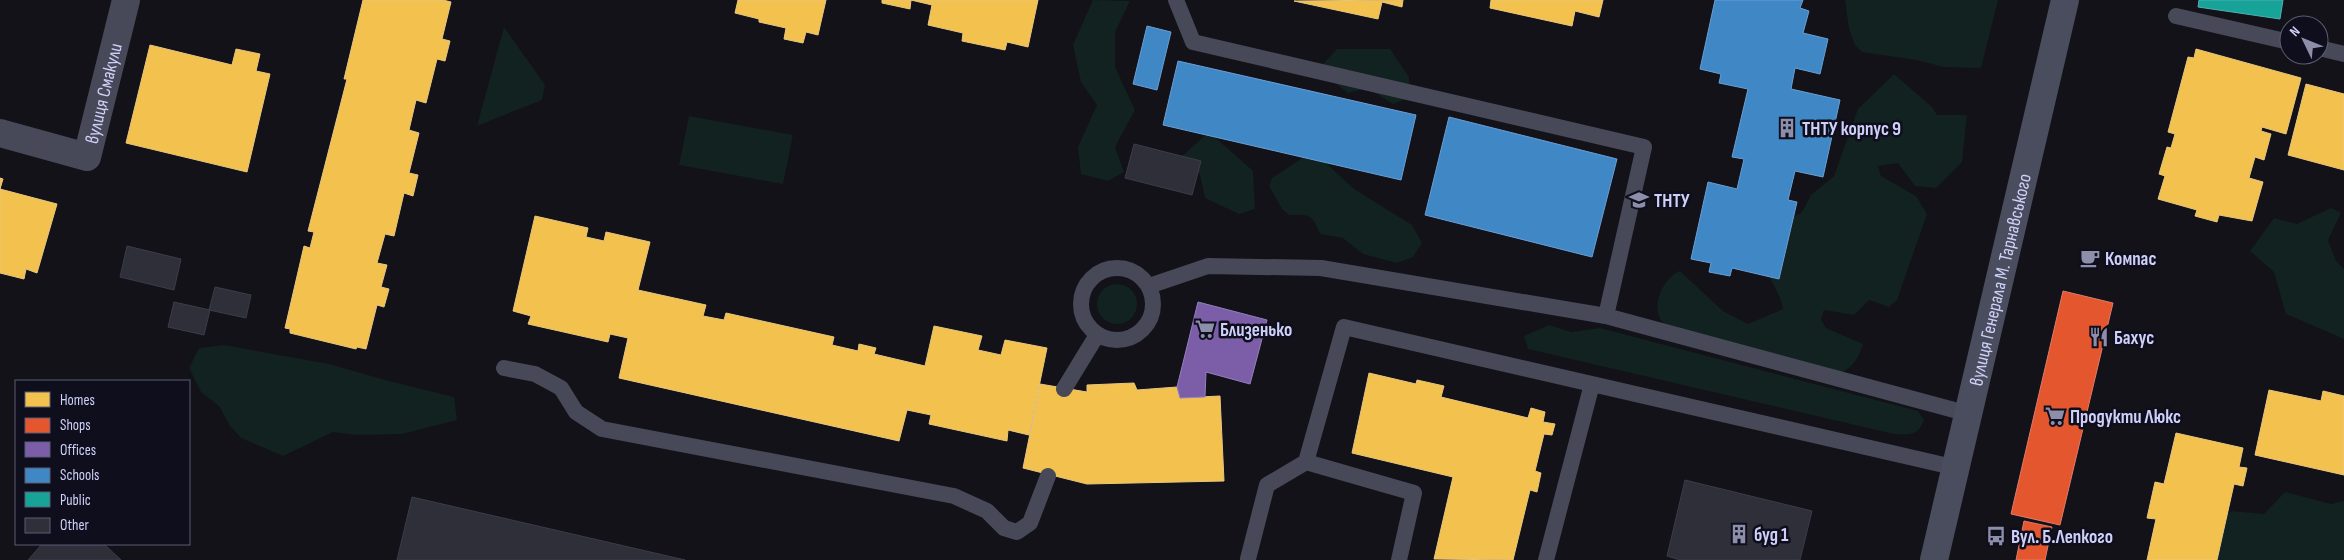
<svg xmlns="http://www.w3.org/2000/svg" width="2344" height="560" font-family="'Sofia Sans Condensed',sans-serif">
	<rect width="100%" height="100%" fill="#121218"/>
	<path fill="#122220" d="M1093,0l37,1 -15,31v35l20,43 -20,37 9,25 -16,9 -27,-7 -3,-27 19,-42 -16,-23 -8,-37z
		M1845,0h153l-17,68 -37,-1 -28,-7 -54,-8 -7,-7 -6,-16z
		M504,27l41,58 -3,15 -65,26z
		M1337,49h53l19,28 1,20 -17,7 -26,-16 -19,5 -14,-11 -11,-18z
		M1894,74l38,33 5,8h30l-5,47 -26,26 -21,-2 -17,-23 -20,3 3,10 35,20 11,18 -30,86 -8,7 -20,-7 -15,15 -30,-5 -3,10 5,8 37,16c-4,14 -11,25 -25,30l-174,-50c-15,-15 -2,-46 16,-53l43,40 25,13 35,-15c-2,-16 -15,-28 -17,-45 -1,-8 9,-29 12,-38l24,-14 9,-17 23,-19 24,-67z
		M689,116l104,19 -10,49 -104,-19z
		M1209,132l44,39 2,38 -16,5 -34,-16 -5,-24 -18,-18z
		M1313,151l41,38 58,36 10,18 -9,14 -16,6 -34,-9 -20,-16 -23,-4c-8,-20 -10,-20 -31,-19l-7,-6 -13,-23 3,-8z
		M2331,208l10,5 -13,27 8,21 8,8v70l-58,-25 -12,-42 -24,-21 24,-33 23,6z
		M1097 304a20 20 0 1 1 40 0a20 20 0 1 1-40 0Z
		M1549,325l22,7 29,-4 318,83 6,9c-6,16 -15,15 -30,14l-366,-85 -4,-13z
		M224,345l105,19 60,17 65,16 3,23 -55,14 -45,1 -24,-3 -50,24 -42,-18 -11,-12 -11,-20 -18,-14 -12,-24 10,-20z
		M2285,492l46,12 13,-3v59h-130l4,-40 14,-9 32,3z"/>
	<path fill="#f2c14e" stroke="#e8c681" d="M363,0h80l8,2 -9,37 8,2 -5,20 -8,-2 -11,44 -10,-3 -7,30 10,3 -10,40 9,2 -5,21 -9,-3 -10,43 -9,-2 -8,29 10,2 -6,22 8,2 -5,18 -7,-2 -11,44 -9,-2 -1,2 -66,-16v-4l-5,-1 19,-82 6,2 4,-16 -6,-1 39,-152h-3z
		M738,0h88l-8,35 -12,-3 -3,11 -19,-4 2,-11 -27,-6v-3l-24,-6z
		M882,0h156l-10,47 -21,-5 -2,8 -43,-9 1,-8 -35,-8 4,-20 -21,-5 -1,9 -28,-6z
		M1403,0l-1,7 -20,-5 -4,17 -84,-18z
		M1491,0h112l-4,17 -24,-6 -3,15 -82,-18z
		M150,45l82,20 4,-16 24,5 -4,17 14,3 -23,98 -121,-29z
		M2196,49l105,29 -15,56 -24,-7 -1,4 10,3 -7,26 -9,-3 -6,21 14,4 -11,39 -33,-6 -2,7 -22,-6 2,-6 -39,-11 7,-23 -6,-2 8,-27 4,1 4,-14 -7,-2 20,-75 6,1z
		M2306,84l38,10v76l-56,-15z
		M0,178l3,1 -3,10 57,15 -20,69 -11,-4 -2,10 -24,-6z
		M535,216l53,12 -2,9 18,4 2,-9 44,10 -12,48 68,15 -3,11 21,4 2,-7 108,24 -2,8 26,6 1,-7 17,4 -2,6 51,12 9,-40 48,10 -4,14 23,5 4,-15 42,8 -18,87 -21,-5 -1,11 -78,-17 2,-9 -24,-5 -8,31 -280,-63 9,-40 -18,-4 -2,8 -80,-18 3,-8 -18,-5z
		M1369,373l47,11 1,-4 27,6 -3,11 87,21 3,-10 14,4 -2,10 12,2 -3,11 -8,-1 -9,37 6,2 -4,19 -7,-2 -17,70 -79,-1 19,-82 -101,-24z
		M1134,383l3,7 40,-3 3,11 40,-2 4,85 -137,3 -64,-16 17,-84 47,8v-7z
		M2269,390l52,11 2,-10 21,5v79l-89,-20z
		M2176,433l67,15 -4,19 8,1 -4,18 -9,-2 -17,76h-70l9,-41 -9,-1 8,-36 9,2z"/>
	<path fill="#e4572e" stroke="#de7b6b" d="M2063,291l50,12 -53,222 -49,-11z
		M2024,521l28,6 -7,33h-29z"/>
	<path fill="#7b5ea7" stroke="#9480c0" d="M1198,302l69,18 -17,64 -44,-12 -1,25 -25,1 -3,-11z"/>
	<path fill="#3f88c5" stroke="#6a9ed5" d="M1715,0h88l-3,8 9,3 -6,22 25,6 -8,35 -25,-6 -4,21 49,11 -17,77 -28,-6 -7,29 9,2 -18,77 -47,-11 -2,8 -21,-4 2,-9 -20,-4 17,-77 29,7 7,-30 -12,-2 16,-68 -29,-6 2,-9 -21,-5z
		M1147,26l24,6 -14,58 -24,-6z
		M1178,61l238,54 -15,65 -238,-55z
		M1449,117l168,42 -25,98 -167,-42z"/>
	<path fill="#17a398" stroke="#4eb0b5" d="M2199,0h84l-3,19 -82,-12z"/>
	<path fill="#2f2f3a" stroke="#3c3c4b" d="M1134,144l67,17 -9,34 -67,-17z
		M127,246l54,13 -7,31 -54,-13z
		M215,287l36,8 -5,23 -37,-8z
		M174,302l36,8 -6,25 -36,-8z
		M1685,480l127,31 -12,49h-120l-13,-4z
		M412,497l273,63h-288z
		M42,544h62l17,16h-93z"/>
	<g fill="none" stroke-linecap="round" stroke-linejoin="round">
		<path stroke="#484958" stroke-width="16" d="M1176,0l17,42 451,105 -38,169
			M2176,16l113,26
			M2319,48l25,6
			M1081 304a36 36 0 1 1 72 0a36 36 0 1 1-72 0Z
			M1149,286l59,-20 113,2 285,48 363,98
			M504,368l31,6 26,14 15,24 26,17 352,67 33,15 17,17 13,4 13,-9 18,-47
			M1064,389l33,-54
			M1306,462l108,31 -15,67
			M1248,559l19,-74 39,-23 38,-135 613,141
			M1546,560l46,-176"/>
		<path stroke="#484958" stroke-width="28" id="s1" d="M0,133l87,24 39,-157"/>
		<path stroke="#4a4d5e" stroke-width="28" id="s2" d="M1934,560l131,-560"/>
	</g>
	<defs>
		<symbol id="building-bare" viewBox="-9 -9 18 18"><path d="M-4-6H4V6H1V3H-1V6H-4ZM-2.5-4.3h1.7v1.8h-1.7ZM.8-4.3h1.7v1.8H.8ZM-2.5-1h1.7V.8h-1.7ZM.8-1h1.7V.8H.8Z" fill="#8d8eaa" stroke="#0e0e1c" stroke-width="2.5" paint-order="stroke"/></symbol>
		<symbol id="university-bare" viewBox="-9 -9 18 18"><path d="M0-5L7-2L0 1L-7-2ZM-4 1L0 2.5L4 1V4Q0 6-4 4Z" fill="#8d8eaa" stroke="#0e0e1c" stroke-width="2.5" paint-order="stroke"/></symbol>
		<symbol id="cafe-bare" viewBox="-9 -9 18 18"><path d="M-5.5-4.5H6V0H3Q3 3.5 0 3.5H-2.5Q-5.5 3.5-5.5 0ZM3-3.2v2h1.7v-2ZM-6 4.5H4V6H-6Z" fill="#8d8eaa" stroke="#0e0e1c" stroke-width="2.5" paint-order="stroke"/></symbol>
		<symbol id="supermarket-bare" viewBox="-9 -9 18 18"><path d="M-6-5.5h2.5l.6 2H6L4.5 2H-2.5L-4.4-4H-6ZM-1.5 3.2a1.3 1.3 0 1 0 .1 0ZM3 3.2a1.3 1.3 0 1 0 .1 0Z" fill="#8d8eaa" stroke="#0e0e1c" stroke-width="2.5" paint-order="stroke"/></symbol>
		<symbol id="restaurant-bare" viewBox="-9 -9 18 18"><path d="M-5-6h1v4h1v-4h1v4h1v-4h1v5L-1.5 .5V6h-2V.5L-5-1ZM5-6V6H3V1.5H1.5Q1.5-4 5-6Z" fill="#8d8eaa" stroke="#0e0e1c" stroke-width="2.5" paint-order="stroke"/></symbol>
		<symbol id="bus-bare" viewBox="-9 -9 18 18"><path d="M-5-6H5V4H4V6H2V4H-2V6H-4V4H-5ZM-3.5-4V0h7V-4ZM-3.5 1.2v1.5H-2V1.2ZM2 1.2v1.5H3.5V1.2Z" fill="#8d8eaa" stroke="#0e0e1c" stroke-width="2.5" paint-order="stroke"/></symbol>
	</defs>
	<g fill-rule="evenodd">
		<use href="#building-bare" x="1773" y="114" width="28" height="28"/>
		<use href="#university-bare" x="1625" y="186" width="28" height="28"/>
		<use href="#cafe-bare" x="2076" y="244" width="28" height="28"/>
		<use href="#supermarket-bare" x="1191" y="315" width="28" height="28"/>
		<use href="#restaurant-bare" x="2085" y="323" width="28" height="28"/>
		<use href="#supermarket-bare" x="2041" y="402" width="28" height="28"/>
		<use href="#building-bare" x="1725" y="520" width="28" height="28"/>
		<use href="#bus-bare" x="1982" y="522" width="28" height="28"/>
	</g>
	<g text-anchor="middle" stroke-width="5" stroke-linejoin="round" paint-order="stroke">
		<g font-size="19" fill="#cfd0f9" stroke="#0e0e1c">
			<text dy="7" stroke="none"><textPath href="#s1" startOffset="156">вулиця Смакули</textPath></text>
			<text dy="7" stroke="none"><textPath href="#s2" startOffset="288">вулиця Генерала М. Тарнавського</textPath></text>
		</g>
		<g font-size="19" font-weight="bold" fill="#cfd0f9" stroke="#0e0e1c" text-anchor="start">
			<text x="1802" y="135">ТНТУ корпус 9</text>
			<text x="1654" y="207">ТНТУ</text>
			<text x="2105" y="265">Компас</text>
			<text x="1220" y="336">Близенько</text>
			<text x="2114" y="344">Бахус</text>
			<text x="2070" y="423">Продукти Люкс</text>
			<text x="1754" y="541">буд 1</text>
			<text x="2011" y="543">Вул. Б.Лепкого</text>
		</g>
	</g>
	<rect x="15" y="380" width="175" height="165" fill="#0e0e1c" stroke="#5b5c74"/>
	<rect x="25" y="392" width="25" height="15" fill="#f2c14e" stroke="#5b5c74"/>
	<text x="60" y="405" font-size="15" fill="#cfd0f9">Homes</text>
	<rect x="25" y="418" width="25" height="15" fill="#e4572e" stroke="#5b5c74"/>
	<text x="60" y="430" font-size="15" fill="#cfd0f9">Shops</text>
	<rect x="25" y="442" width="25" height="15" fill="#7b5ea7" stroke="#5b5c74"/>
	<text x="60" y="455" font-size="15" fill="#cfd0f9">Offices</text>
	<rect x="25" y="468" width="25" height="15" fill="#3f88c5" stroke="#5b5c74"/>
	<text x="60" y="480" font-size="15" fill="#cfd0f9">Schools</text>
	<rect x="25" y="492" width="25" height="15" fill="#17a398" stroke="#5b5c74"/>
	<text x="60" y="505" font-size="15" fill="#cfd0f9">Public</text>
	<rect x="25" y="518" width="25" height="15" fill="#2f2f3a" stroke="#5b5c74"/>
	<text x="60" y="530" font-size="15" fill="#cfd0f9">Other</text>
	<g transform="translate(2304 40) rotate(313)"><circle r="24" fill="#0e0e1c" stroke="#5b5c74"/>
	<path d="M0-4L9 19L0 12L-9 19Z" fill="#8d8eaa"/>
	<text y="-8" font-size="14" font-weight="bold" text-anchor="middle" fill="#cfd0f9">N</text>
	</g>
</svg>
